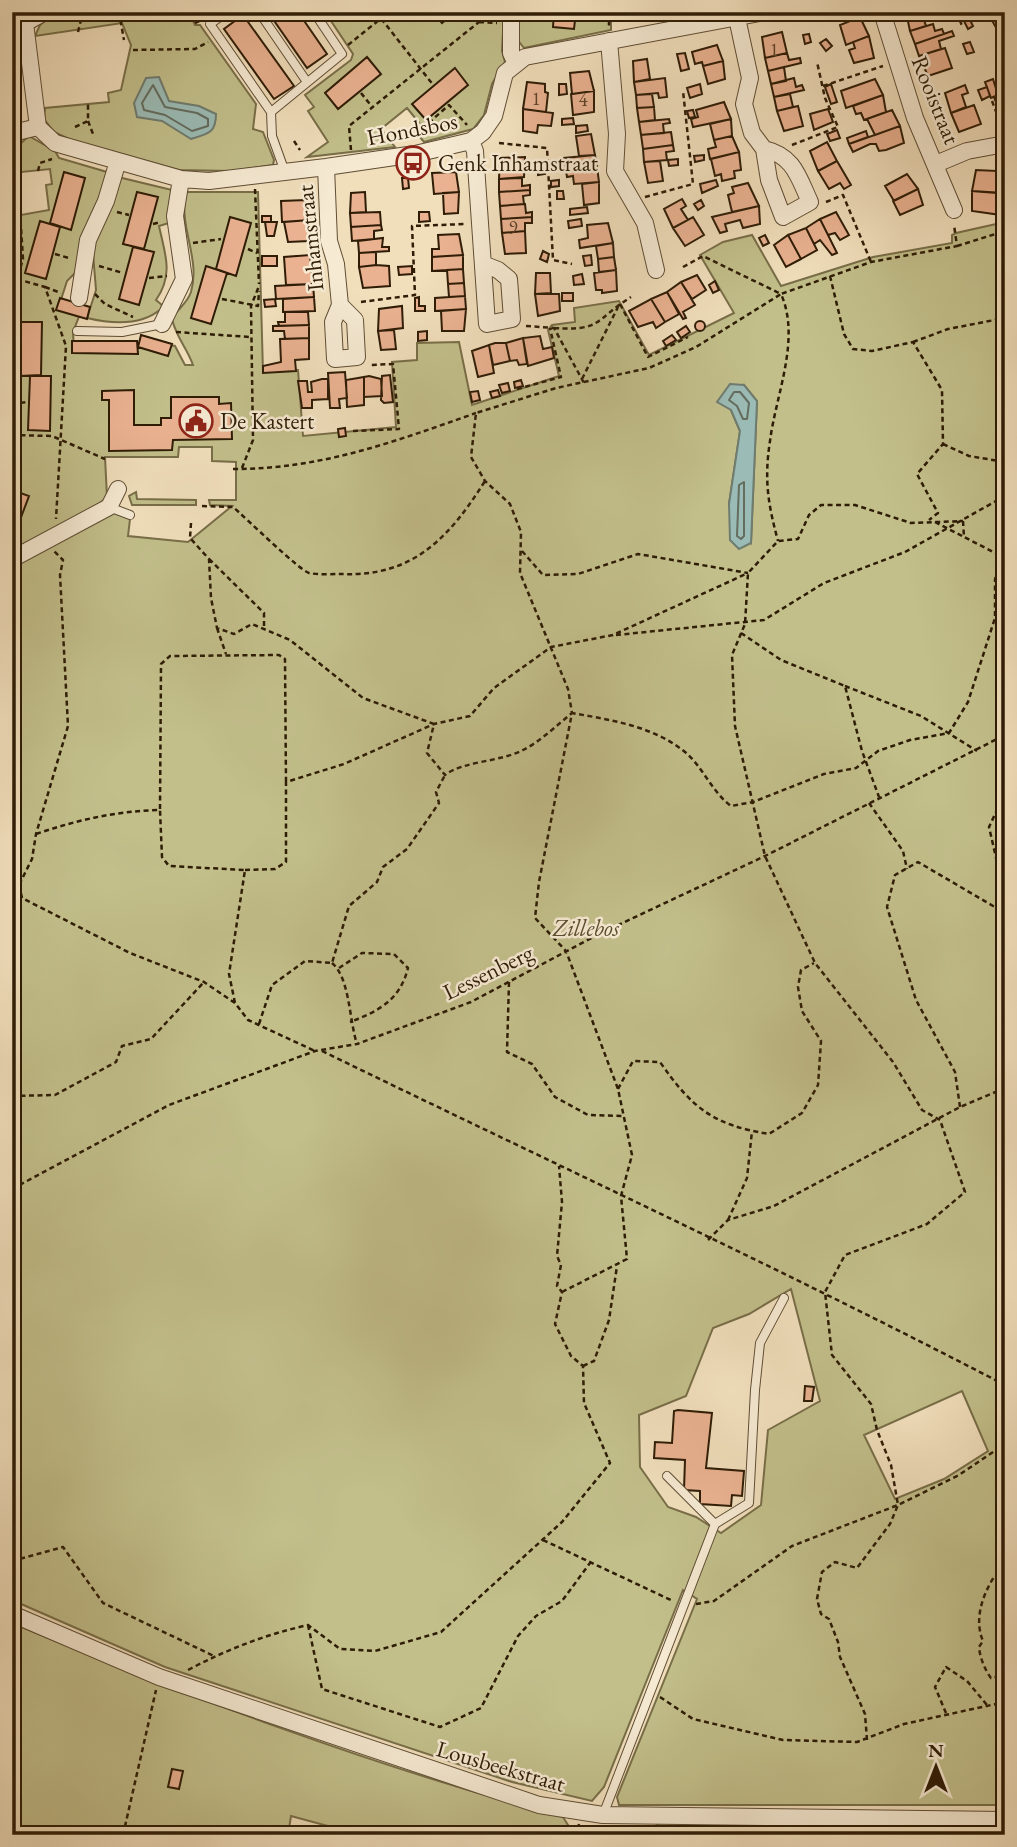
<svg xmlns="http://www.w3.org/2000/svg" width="1017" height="1847" font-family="'EB Garamond',serif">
	<rect width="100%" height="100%" fill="#f1dfbc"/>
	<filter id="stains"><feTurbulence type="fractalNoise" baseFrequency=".00286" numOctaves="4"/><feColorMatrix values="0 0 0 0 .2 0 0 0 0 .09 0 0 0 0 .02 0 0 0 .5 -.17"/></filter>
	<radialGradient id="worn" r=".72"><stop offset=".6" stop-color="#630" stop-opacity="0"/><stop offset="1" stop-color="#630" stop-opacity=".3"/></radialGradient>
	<path fill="#c2bf8b" stroke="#786e48" stroke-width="2" fill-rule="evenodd" d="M54,12h135l6,13h5l56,79 -3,25 10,3 11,28 -1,5 -42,6 -52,-1 -108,-30 -17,-8 -10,-13 1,-11 64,-6 -1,-9 13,-3 10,-45 -9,-22 -87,13 5,-11z
		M325,12h179l-2,39 3,11 -13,22 -8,31 -11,14 -49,13 -9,-11 6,-6 -14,-17 -26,21 14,18 -88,10 21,-15 -20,-31 6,-4 -9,-12 46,-35 2,-6z
		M529,12h82v18l-87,18 -8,-10 1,-22 11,1z
		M12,25l8,51 -8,1z
		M29,136l26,15 4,7 48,14 -31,100 -9,9 -9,28 22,5 -7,18 1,19 57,-2 13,-9 31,6 10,19h8c-6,-17 -17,-28 -21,-46 5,-10 15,-15 19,-27 10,-34 -13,-65 -5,-100h72l5,180 35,-2 5,66 93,-9 -4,-65 25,-2v-17l42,-1 13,63 87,-29 -11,-46 4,-5 23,-3 -1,-14 45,-7 30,54 85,-42 -34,-58 23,-13 29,-7 29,51 92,-29 79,-14v-8l4,-2 49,-11v1583h-386l-2,-8 80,-198 -14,-9 -79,197 -12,14 -80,-19 -347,-115 -153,-67v-1034l99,-54h8l11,7 -2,17 60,6 44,-36 -22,-1 -1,-5h27v-38l-24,-1v-14h-33l-1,10h-73l2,40 -18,16 -77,40v-308l6,-1 -3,-28 34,-6 -3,-25 6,-1 -2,-15 -38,4v-22zM744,385l13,16 -6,141 -22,-38 11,-73 -9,-21zM791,1289l29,112 -52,29 -7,75 -40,28 -25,-16 -28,-10 -28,-40 -1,-52 47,-19 27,-68 36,-14zM962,1391l26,60 -44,28 -49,20 -31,-64z
		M118,177l54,13 -3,33 -10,3c6,28 15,48 -3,74l6,5 -1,4c-20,17 -49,15 -74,9l9,-28 -4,-49z
		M136,492l1,7 59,1v5h-64l-3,-9z
		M12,1623c180,75 363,144 551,194l10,16 13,-4 52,6h-277l-70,-19 -3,19 -160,-3 -1,3h-115z
		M660,1823l142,3 203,-1v10h-364z"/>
	<path fill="#9bbcb6" stroke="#6f7c70" stroke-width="2" d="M159,77l10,24 30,5 17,8c0,19 -8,20 -25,25l-29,-18 -25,-4 -3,-14 12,-25z
		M730,384l14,1 13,16 -6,142 -12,6 -9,-9 -1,-36 11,-73 -9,-21 -14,-8z"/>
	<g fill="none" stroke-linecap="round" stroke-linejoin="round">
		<path stroke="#646c5e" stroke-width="2" d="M153,85l12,22 32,6 11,6v7l-16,5 -27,-16 -21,-5 -2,-7z
			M734,392h6l9,11 -2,16h-4l-6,-13 -8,-6z
			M744,482v54l-3,3 -4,-3 2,-51z"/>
	</g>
	<path fill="#eab291" stroke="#2e1c06" stroke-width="2" d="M218,12l-22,11 -6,-10 1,-1z
		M268,12h30l29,42 -20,14z
		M342,12h15l-9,8z
		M433,12h22l-13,11z
		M554,12h22l-2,17 -21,-2z
		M906,12h19l-3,2 4,12 -16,5z
		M999,12h6v18l-6,3 -9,-16z
		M243,15l51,71 -20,13 -50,-70z
		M968,16l5,10 -5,3 -5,-10z
		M860,17l9,19 -23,9 -6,-20z
		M933,24l2,7 7,-2 2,5 -29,10 -5,-13z
		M952,31l2,5 -15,5 2,8 -22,7 -4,-12z
		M782,32l5,21 -22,5 -3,-21z
		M809,34l2,8 -6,2 -2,-9z
		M869,36l5,22 -20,5 -5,-13 6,-2 -2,-6z
		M826,39l6,7 -6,5 -6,-8z
		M970,42l4,10 -7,2 -4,-10z
		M717,45l6,16 -20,5 -1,-4 -7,2 -3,-12z
		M945,48l7,20 -24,8 -9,-20z
		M685,53l4,16 -8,2 -4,-17z
		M787,53l2,7 11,-2 1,5 -33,8 -3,-13z
		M367,57l14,17 -43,35 -13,-16z
		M647,59l3,20 -16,3 -1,-21z
		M723,61l2,18 -17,5 -5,-18z
		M784,67l2,14 -15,3 -3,-13z
		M455,68l13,17 -42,35 -14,-16z
		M589,71l5,20 -22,3 -2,-21z
		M665,78l2,19 -8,1 -1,-5 -22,2 -2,-13z
		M794,78l2,9 6,-2 2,5 -30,7 -3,-13z
		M875,79l8,16 -37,13 -5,-17z
		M993,79l5,16 -7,3 -6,-16z
		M527,82l18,2v8l3,1 -2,19 -23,-3z
		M559,84h7l1,10 -8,1z
		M700,84l2,10 -12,4 -3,-10z
		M831,84l6,18 -6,2 -6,-17z
		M965,85l3,8 -6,2 4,12 -15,6 -6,-20z
		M987,87l3,9 -8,4 -4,-10z
		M594,91v21l-21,3 -2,-21z
		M652,94l2,13 -17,1 -1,-13z
		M790,94l3,13 -16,4 -3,-14z
		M1004,94l1,12 -7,2 -4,-11z
		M883,95l3,17 -22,8 -3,-7 -5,1 -3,-8z
		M724,102l7,17 -38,8 -2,-8 7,-2 -2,-7z
		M974,105l7,19 -22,8 -8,-19z
		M798,106l5,20 -19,5 -7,-20z
		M654,107l1,13 -16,2 -2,-14z
		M523,109l30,4 -2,13 -13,-1 -1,8 -14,-2z
		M828,109l5,13 -19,8 -4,-16z
		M693,110l2,7 -6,1 -2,-7z
		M892,110l8,16 -25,9 -8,-16z
		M573,118l1,6 -12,1v-6z
		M669,119l1,4 -7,1 1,9 -23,2 -2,-13z
		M731,119l1,17 -18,4 -4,-16z
		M587,125l1,6 -12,2v-7z
		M900,126l4,17 -18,7 -7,1 -3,-7h-6l-17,8 -4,-8z
		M837,130l3,8 -10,3 -3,-7z
		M866,131l2,6 -19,7 -2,-6z
		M671,132l2,13 -30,4 -2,-14z
		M591,134l4,21 -16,1 -3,-20z
		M732,136l7,16 -29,7 -2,-10 8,-2 -2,-7z
		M827,142l10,19 -19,10 -8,-20z
		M673,145l1,6 -8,1 1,8 -23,2 -1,-13z
		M739,152l2,18 -7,1 1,7 -13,3 -1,-7 -6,2 -4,-17z
		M595,155l2,12 -31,4 -2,-13z
		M704,155v5l-9,2 -1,-6z
		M525,157l-1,20 -25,2 1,-21z
		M678,159v6l-9,1 -1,-6z
		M660,161l3,20 -15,2 -4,-21z
		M837,161l14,24 -7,4 -4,-6 -11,6 -11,-18z
		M1005,162v18l-9,1v12l-24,-2 4,-21 21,1v-8z
		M544,164l1,10 -7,1v-10z
		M597,167l2,15 -25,2 -1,-8 -6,1 -1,-6z
		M64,172l21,6 -14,52 -21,-7z
		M456,172l3,20 -25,2 -2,-21z
		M907,174l11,15 -24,12 -9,-15z
		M402,178h6l1,10 -6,1z
		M522,178v8l8,-1v5l-31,2v-13z
		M559,180v6l-8,1v-6z
		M716,180l2,6 -16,7 -2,-9z
		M599,182v21l-15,2 -2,-21z
		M748,183l11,23 -27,6 -4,-17 6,-2 -2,-6z
		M918,189l5,16 -23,10 -7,-14z
		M530,190v5l-7,1 1,8 -24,2 -1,-14z
		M557,191h6l1,8h-7z
		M972,191l31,2 -2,22 -29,-4z
		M137,192l21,5 -14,52 -21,-5z
		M365,192l1,20 -16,1 1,-20z
		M459,192l-1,21 -14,1 -1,-21z
		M682,199l4,7 -5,3 7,11 -15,8 -9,-19z
		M306,200l4,20 -28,2 -1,-21z
		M701,200l3,6 -6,4 -4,-6z
		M525,204l1,9 6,-1v5l-31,2 -1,-13z
		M759,206l1,18 -17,4 -3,-8 -15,4 2,7 -7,2 -8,-16z
		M587,207l1,6 -18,2v-6z
		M380,212l1,13 -30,2 -1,-14z
		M419,212h10l1,9 -11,1z
		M836,212l13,23 -9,5 -5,-7 -7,2 -8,-16z
		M262,216h9v6h-9z
		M230,217l21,6 -15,53 -20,-7z
		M532,217v6h-7v8l-23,2 -1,-14z
		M693,217l11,18 -19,11 -12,-18z
		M581,219l1,7 -13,2 -1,-7z
		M820,219l17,34 -5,2 -12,-15 -6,4 -8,-16z
		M310,220l-1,21 -21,1 -4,-20z
		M40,221l20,6 -14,52 -21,-6z
		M265,222h12l-3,14h-7z
		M608,223l5,20 -33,5 -1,-8 9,-2 -1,-13z
		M381,225l1,5 -8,1v8l-22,2 -1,-14z
		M806,228l11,22 -16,9 -13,-24z
		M525,231l1,22 -21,1 -3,-21z
		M459,234l4,21 -31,2v-8h7l-1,-14z
		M765,235l4,8 -6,3 -4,-8z
		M788,235l13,24 -15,8 -12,-22z
		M383,238l-1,9h7v4l-30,2 -1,-12z
		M613,243l1,14 -16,2 -2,-13z
		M133,247l21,5 -15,53 -20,-6z
		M543,251l6,3 -2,8 -7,-3z
		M376,252v13l-17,2v-14z
		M310,255l3,29 -27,1 -2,-28z
		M463,255v14l-31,2v-14z
		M591,255l1,10 -7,1 -2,-10z
		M262,256h15v10h-15z
		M614,257l2,13 -17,2 -1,-13z
		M376,265l13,1 1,20 -27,2 -4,-21z
		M206,266l21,7 -16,51 -20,-6z
		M412,266v8l-13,1 -1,-8z
		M463,269l1,14 -16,1 -1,-14z
		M616,270l1,21 -15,2v-3h-6l-2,-17z
		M536,273h14l1,20 -16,1z
		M582,274l2,10 -10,1 -1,-9z
		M697,275l9,15 -14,9 -11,-17z
		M715,281l4,9 -6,3 -4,-8z
		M681,282l14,23 -12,7 3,6 -3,1 -16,-27z
		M464,283l1,13 -16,1 -1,-13z
		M313,284l1,13 -38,2 -1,-13z
		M667,292l12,22 -14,8 -14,-23z
		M562,293h11v8h-11z
		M535,294h24l1,17 -22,5z
		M465,296l1,13 -31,2v-13z
		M314,297l1,14 -32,1v-13z
		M419,297v9h6v5h-10v-13z
		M60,298l30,9 -3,12 -31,-9z
		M275,299l1,7 -11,1 -1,-7z
		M651,299l14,23 -9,6 -3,-6 -15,5 -9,-16z
		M402,306l1,22 -25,3 1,-22z
		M466,309l-2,22h-22l-1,-20z
		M285,312h23l1,13 -30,1 -1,-4h7z
		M695 326a5 5 0 1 1 10 0a5 5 0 1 1-10 0Z
		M20,322h22l-1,53 -22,1z
		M309,325v13l-24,1 -1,-8h-11v-5z
		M686,326l4,6 -9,6 -4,-6z
		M394,330l2,19 -15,1 -3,-19z
		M427,331v9l-9,1v-9z
		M141,335l31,9 -4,12 -30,-9z
		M672,335l4,5 -10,6 -3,-5z
		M540,336l3,13 9,-2 2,11 -26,8 -5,-28z
		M309,338v21l-14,1 1,11 -33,2v-7l18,-4 -1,-23z
		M523,338l4,26 -8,1 -2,-5 -7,1 -4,-18z
		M72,341h65l1,13 -66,-1z
		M495,343h11l4,18 -17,4 -4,-20z
		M489,345l5,28 -16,4 -6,-26z
		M345,372l2,26 -8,1 1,9h-10l-2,-35z
		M390,375l3,27 -9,1 -3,-3 1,-24z
		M30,376h21l-1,55 -22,-1z
		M369,376l12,3 1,17 -18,1v-20z
		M364,377v28l-17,2 -1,-27z
		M322,379h6v20l-16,1v8h-10l-4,-27h9l1,11h4l-1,-10z
		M521,380l2,6 -8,2 -1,-6z
		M508,383l2,8 -8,2 -3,-8z
		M134,390v35h27v-7h10v-21h48v7l12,-1 1,36 -59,1 -1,10 -63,1v-51h-7v-9z
		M498,390l2,6 -8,2 -2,-6z
		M478,391l2,9 -8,2 -2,-10z
		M345,428l1,8 -7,1 -1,-8z
		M12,490l17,6 -9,24 -8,-3z
		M805,1386l9,1 -2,14h-8z
		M678,1410l34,3 -6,55 38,3 -2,25 -10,-1 -1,11 -31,-2v-13l-16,-1 1,-30 -31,-2 1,-16 17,1 2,-32z
		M172,1769l11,2 -4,18 -11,-2z"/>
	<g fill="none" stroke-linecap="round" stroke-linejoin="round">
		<defs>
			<path id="lane" d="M227,12l-17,12 61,88
				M259,12l48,70
				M285,172l-13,-36 -1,-24 71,-58 -28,-42
				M77,331l45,1 40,-8
				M109,507l21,8
				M667,1476l48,48
				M603,1815l112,-291 34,-21 6,-113 5,-47 24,-45"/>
			<path id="street" d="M511,12v41l4,9
				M882,12l33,106 39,92
				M737,18l13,60 -6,26 8,29 12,16 5,31 14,37 27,-15c-12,-26 -16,-46 -46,-53
				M25,23l13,104
				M25,23l20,-11
				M609,41l8,93 -2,37 30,52 11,47
				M38,127l17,16 126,36 28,2 117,-14 89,-13 56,-13 12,-9 11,-16 11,-43 20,-16 240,-45
				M12,137l5,-5 21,-5
				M471,141l4,10 12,173 25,-5 -3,-40 -11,-9 -15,-6
				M936,164l31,-13 38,-7
				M326,167l3,74 7,23 4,41 -7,17 2,37 22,-2 -2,-37 -15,-15
				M79,298l9,-58 18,-39 12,-40
				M162,324l22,-45 -9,-63 6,-37
				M12,559l97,-52 9,-18
				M12,1614l147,63 380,128 64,10 402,5"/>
		</defs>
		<use href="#lane" stroke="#5f4d34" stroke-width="10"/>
		<use href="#street" stroke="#5f4d34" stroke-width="18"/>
		<path stroke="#2e1c06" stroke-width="2.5" stroke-dasharray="5 3.5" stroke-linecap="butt" d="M119,12l5,28
			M376,12l58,74
			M609,12v15
			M957,12l5,14
			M82,17l9,-5
			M479,22l18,1
			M78,32l5,-20
			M348,45l41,-33
			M133,50l62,-1 13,-7
			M823,86l60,-20
			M361,93l12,15
			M992,101l11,29
			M88,121l5,13
			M75,127l13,-6v-19
			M416,134l33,-29 18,20
			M294,141l6,9
			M499,143l48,5 6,112 19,4
			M792,145l46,-18 -13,-29 -8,-36
			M351,150l-2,-24 130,-104 -8,-10
			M38,171l2,-8 12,-4
			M255,189l4,95
			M645,197l48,-13 -10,-93
			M826,202l17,-7 28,67
			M20,212l3,47 -6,20 28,8 21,59 -10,173
			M117,212l12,3
			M153,224l8,-2
			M193,243l28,-4
			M957,246l48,-15
			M248,249l9,4
			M55,254l14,4
			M99,266l24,7
			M683,267l20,-11 78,38 90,-32 86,-16 -3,-21
			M830,276l14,58 9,15 19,2 41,-9 29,48 1,54 -26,30 21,39 -9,7
			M149,278l18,-2
			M45,287l16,6
			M12,294l5,-15
			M95,294l10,10 28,13
			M222,299l36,7 1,-15
			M361,302l54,-7 -3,-69 54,-2
			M620,304l28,53 40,-20
			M526,326l28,2 30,55
			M554,328c49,3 40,-8 77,-31
			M176,332l74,5
			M913,342l35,-13 57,-11
			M582,379l36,-72
			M517,389l44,-12 -11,-49
			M12,404l15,-2
			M353,431l46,-2 -6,-65 -24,1
			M12,435l40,1 53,23
			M943,444l26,12 36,6
			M242,468l11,-28 -2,-134 8,-20
			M233,469c89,0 160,-27 243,-56
			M202,506l31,1c13,11 66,63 76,66 10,2 23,1 33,1 71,3 107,-36 143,-93
			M963,521l1,16 41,21
			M191,523l-1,15 19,21 2,39 6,30 17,6 18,-10 38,16 73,58 71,26 -7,29 18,22c18,-14 55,-13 78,-25 18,-9 34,-25 49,-37l-4,-24 -48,-116 1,-41 -11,-28 -25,-23 -14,-24 5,-44 80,-25 93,-20 47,-21 85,-53c20,45 -5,100 -11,147 -6,39 -2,63 8,100
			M522,551l21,24 35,-1 60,-20 110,19
			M209,559l55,54v16
			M217,628l9,26
			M741,633l40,27 64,26 17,65 17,46
			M616,635l148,-15 60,-37 81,-31 100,-56
			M845,686l76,30 56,35
			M1005,793l-16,34 16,70
			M869,803l34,48 4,18
			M160,809l1,-145 9,-8 109,-1 6,4 1,123
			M36,834c41,-14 80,-23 124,-24l2,47 7,9 76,4 -16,104 6,29
			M245,870l30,-1 11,-7v-80l58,-18 90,-40 36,-8 24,-28 57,-41 62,-12 135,-62
			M19,885l3,13 108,55 74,29 31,21 13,17 67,31
			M12,889l7,-4 13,-26 4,-25 32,-108 -8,-151 3,-15 -9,-9
			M332,963c18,15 17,57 25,81
			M339,968l23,-15 32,1 14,14c-8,32 -29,43 -58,54
			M509,982l-2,70 25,12 23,33 33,18 34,1
			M259,1024l13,-39 33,-24 27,2 17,-57 28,-24 6,-15 24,-18 32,-46 -3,-11 9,-17
			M322,1051c228,111 458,217 683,334
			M618,1089l15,-28 27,1c32,46 53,63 109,72l33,-21 16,-28 3,-44 -19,-30 -4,-24 3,-17 13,-7
			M12,1096l43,-1 61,-33 6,-16 29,-7 53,-57
			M960,1107l-5,-35 -39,-72 -29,-93 8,-32 23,-13 87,51
			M12,1189l157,-84 146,-54 42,-7 114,-42 126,-67 168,-79 240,-121
			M728,1220l19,-42 5,-47
			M708,1240l20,-20 46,-14 186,-99 45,-19
			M562,1292l65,-33 -6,-63 11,-41 -14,-66 -52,-138 -31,-33 4,-36 33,-169c39,7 81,13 113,39 18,15 27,40 46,54l22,-4 71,-28 32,-6 22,-17 32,-11 39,-7 19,-31 27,-84v-38l5,-24
			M583,1366l11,-5 15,-41 8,-54
			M543,1540l130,61
			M12,1561l51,-14 40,56 111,53
			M1005,1588l-11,-11c-12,19 -20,43 -11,64l-4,6c1,11 6,23 12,31l14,-3
			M696,1604l18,-3 78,-55 106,-41 -7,-40 -14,-35 -6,-26 -39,-49 -7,-63 20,-37 82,-31 38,-32 -25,-72 -18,-10 -29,-48 -78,-99 -50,-107 -30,-130 -3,-71 13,-31 3,-51 30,-32 20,-2 11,-24 12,-10h34l56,18 52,-2
			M308,1625l14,64 118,38 41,-19 37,-72 18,-20 26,-15 28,-38
			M188,1670c40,-21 76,-35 120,-45l32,24 35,2 66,-19 121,-110 48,-59 -26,-60 -1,-37 -12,-10 -16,-32 7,-32 -5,-6 4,-21 -4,-9 5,-54 -3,-36
			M660,1697l33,22 90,21 74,2 47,-18 101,-22
			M946,1713l-11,-26 11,-20 21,14 20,24
			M867,1740l-2,-26 -25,-57 -2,-15 -9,-23 -8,-5 -4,-15 5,-27 13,-10 22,6 33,-44 8,-19 61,-30 46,-31
			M123,1835l33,-145
			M576,1835l3,-11"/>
		<use href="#lane" stroke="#f6ead3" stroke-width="8"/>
		<use href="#street" stroke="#f6ead3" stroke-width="16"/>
		<path stroke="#2e1c06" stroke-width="2.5" stroke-dasharray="5 3.5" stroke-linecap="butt" d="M935,522l29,15"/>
	</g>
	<defs>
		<symbol id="bus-ring" viewBox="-11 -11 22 22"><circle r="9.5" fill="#f6ead3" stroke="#8f2418" stroke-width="1.5"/><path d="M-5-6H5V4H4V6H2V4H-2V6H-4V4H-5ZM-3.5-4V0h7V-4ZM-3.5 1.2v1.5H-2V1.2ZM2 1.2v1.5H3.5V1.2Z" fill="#8f2418"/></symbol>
		<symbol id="civic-ring" viewBox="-11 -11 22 22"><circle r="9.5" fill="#f6ead3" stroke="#8f2418" stroke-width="1.5"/><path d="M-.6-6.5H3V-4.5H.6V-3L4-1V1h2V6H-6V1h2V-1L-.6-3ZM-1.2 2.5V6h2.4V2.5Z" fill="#8f2418"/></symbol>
	</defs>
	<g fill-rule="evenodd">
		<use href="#bus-ring" x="394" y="144" width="38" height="38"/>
		<use href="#civic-ring" x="177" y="402" width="38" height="38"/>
	</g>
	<g text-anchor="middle" stroke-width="5" stroke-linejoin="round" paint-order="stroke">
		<g font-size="19" fill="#5d4229">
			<text x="774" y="56">1</text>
			<text x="536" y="105">1</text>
			<text x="583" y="106">4</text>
			<text x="513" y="234">9</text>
		</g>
		<g font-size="23" fill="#2e1c06" stroke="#f6ead3">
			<text transform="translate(936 100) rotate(68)" y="8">Rooistraat</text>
			<text transform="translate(412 129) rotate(-11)" y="8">Hondsbos</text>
			<text transform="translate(310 238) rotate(-96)" y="8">Inhamstraat</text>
			<text transform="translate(488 972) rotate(-26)" y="8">Lessenberg</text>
			<text transform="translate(501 1766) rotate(16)" y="8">Lousbeekstraat</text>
		</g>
		<g font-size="23" fill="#2e1c06" stroke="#f6ead3" text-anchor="start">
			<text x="438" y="171">Genk Inhamstraat</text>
			<text x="220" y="429">De Kastert</text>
		</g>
		<g font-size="23" font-style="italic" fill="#5a4d2e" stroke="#f6ead3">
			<text x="586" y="936">Zillebos</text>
		</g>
	</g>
	<rect width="1017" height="1847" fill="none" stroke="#f1dfbc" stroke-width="42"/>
	<rect x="14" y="14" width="989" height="1819" fill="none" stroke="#2e1c06" stroke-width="3.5"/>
	<rect x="21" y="21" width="975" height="1805" fill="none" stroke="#2e1c06" stroke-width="2"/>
	<g transform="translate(936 1767)" stroke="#f6ead3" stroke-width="5" paint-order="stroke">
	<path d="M0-5L12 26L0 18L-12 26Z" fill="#2e1c06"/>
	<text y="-10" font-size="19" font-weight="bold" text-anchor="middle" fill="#2e1c06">N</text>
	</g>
	<rect width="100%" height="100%" filter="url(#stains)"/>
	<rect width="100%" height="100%" fill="url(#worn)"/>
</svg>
